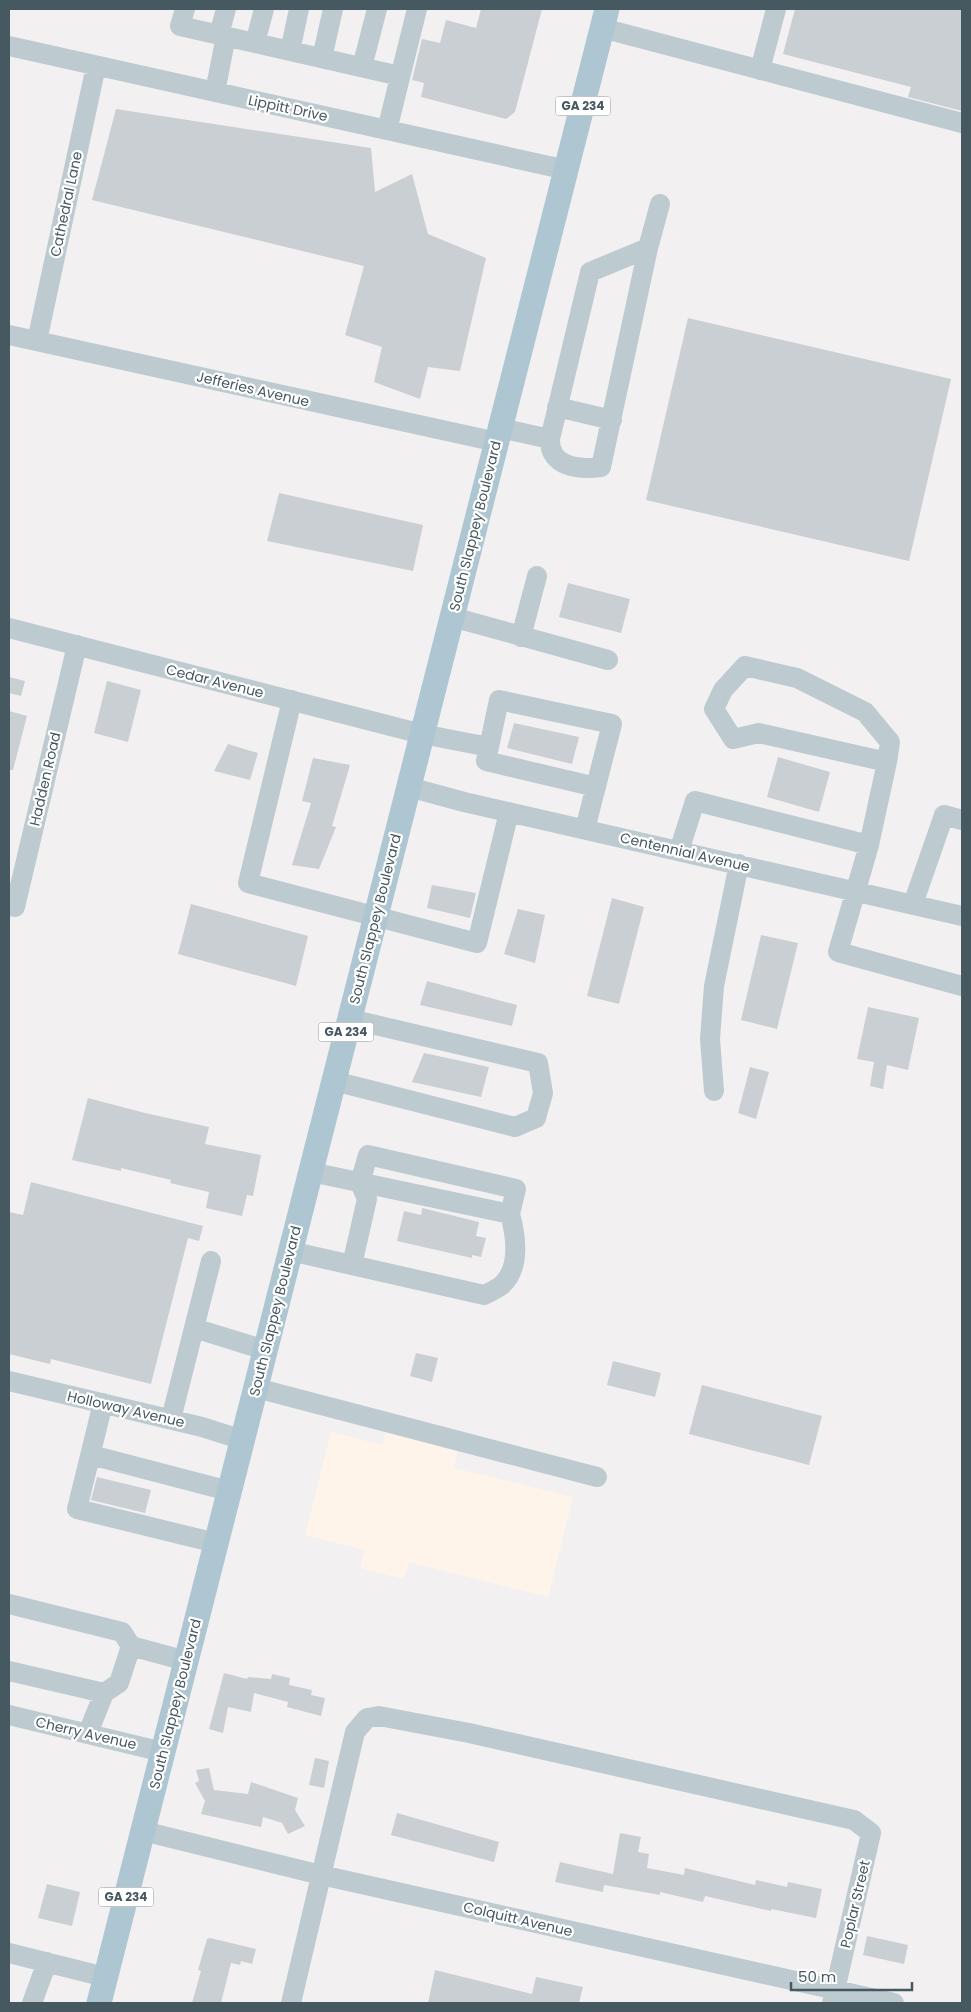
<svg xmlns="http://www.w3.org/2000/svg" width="971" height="2012" font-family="Poppins,sans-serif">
	<rect width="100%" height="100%" fill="#f3f0f1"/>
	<path fill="#fef4ea" d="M386,1431l72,18 -4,19 119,29 -25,100 -139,-35 -5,17 -44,-11 5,-18 -60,-15 26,-103 51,13z"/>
	<path fill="#cacfd3" d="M481,9h61l-27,103 -9,7 -85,-22 3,-14 -12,-3 10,-41 18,4 6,-23 30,8z
		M795,9h167v102l-54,-14 3,-10 -128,-33z
		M116,109l255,39 4,44 37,-18 16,60 58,24 -26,113 -32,-4 -8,32 -46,-17 8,-35 -37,-12 19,-69 -272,-66z
		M688,318l263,61 -42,182 -263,-61z
		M279,493l144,32 -10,46 -146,-30z
		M568,583l62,16 -9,34 -62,-16z
		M9,677l16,4 -4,15 -12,-3z
		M107,681l34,9 -13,52 -34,-9z
		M9,711l18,5 -14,54h-4z
		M514,723l65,14 -7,27 -65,-16z
		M228,744l30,9 -8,27 -36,-9z
		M778,757l52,15 -11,40 -52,-15z
		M313,758l37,7 -18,61 4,1 -17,42 -27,-4 19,-62 -9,-2z
		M432,885l44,8 -6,25 -43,-10z
		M612,898l32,9 -25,97 -32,-8z
		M191,904l117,32 -12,50 -118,-32z
		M518,909l27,6 -10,48 -31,-9z
		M761,935l37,8 -21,86 -36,-9z
		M427,981l90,24 -5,21 -92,-21z
		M868,1007l51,11 -11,52 -21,-5 -4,24 -13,-3 4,-24 -17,-3z
		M424,1053l65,14 -8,30 -69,-15z
		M750,1067l19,5 -13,47 -18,-6z
		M88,1098l57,15 64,14 -4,17 56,11 -8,41 -6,-1 -5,21 -36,-8 3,-16 -39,-9 1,-3 -50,-12v3l-49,-11z
		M31,1182l172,44 -4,15 -11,-3 -37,146 -100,-25 -1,5 -41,-10v-142l14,3z
		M422,1208l57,14 -3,14 10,2 -5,19 -9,-2v3l-75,-17 7,-30 17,4z
		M416,1353l22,5 -6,24 -22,-6z
		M613,1361l48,12 -6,24 -48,-12z
		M702,1385l120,31 -13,49 -120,-31z
		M97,1477l54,13 -6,23 -54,-13z
		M224,1673l23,6 1,-2 23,2 1,-5 18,4 -1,7 23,5 -1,5 14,3 -4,18 -34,-9 1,-5 -34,-9 -3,19 -23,-5 -5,26 -14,-4z
		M315,1758l14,3 -5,27 -15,-3z
		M209,1768l5,22 34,4 3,-12 47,16 -3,12 10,16 -17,8 -6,-11 -19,-6 -2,10 -60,-13 4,-13 -10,-18 4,-2 -3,-11z
		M397,1813l102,29 -5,20 -103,-27z
		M620,1833l21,4 -3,15 11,2 -2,14 37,7 1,-7 70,17 1,-5 31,7 1,-5 34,7 -6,29 -45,-9v2l-66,-15 -2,6 -43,-10v3l-56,-10 -1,7 -48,-10 5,-20 53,12z
		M47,1884l33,8 -8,34 -34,-8z
		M867,1936l41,9 -4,19 -41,-9z
		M210,1938l46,11 -4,15 -11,-3 -1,4 -9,-2 -10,40h-29l9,-32 -3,-1 9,-31z
		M435,1970l97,24 4,-17 47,10 -4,16h-151z"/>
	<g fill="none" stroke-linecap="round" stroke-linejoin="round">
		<path stroke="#bdcbd1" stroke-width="20" d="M185,9l-5,17 220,50
			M602,28l360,95
			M219,35l7,-26
			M255,43l9,-34
			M9,46l558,124
			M290,51l9,-42
			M322,58l11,-49
			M362,67l15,-58
			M760,70l16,-61
			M215,92l11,-56
			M387,130l30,-121
			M648,248l-58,24 -40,167c-1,28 29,31 51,28l47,-219 12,-44
			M9,335l488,107
			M37,341l59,-275
			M557,407l55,13
			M500,428l50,11
			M452,617l156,43
			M9,628l413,106 67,13
			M521,637l16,-61
			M292,700l-44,183 229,60 32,-131
			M409,787l55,15 498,114
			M585,829l27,-105 -113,-24 -13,61 110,26
			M869,845l18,-83 -128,-29 -26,6 -19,-30 9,-19 22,-24 52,12 68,34 25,30 -3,20
			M679,851l16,-50 174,44 -31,107 124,34
			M913,904l31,-89 18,5
			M9,906l6,1 62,-262
			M334,1081l181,46 21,-9 7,-25 -5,-30 -188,-44
			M714,1091l-4,-52 4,-53 25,-122
			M290,1251l194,44c6,-3 13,-6 18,-10 19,-18 14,-49 8,-71l-199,-42
			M352,1265l15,-66 -7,-16 8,-28 148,34 -6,25
			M194,1328l71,22
			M9,1381l193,46 41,13
			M256,1388l341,89
			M103,1403l-26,106 139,34
			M171,1419l40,-158
			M91,1455l138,36
			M9,1604l113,28 9,14
			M9,1671l95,22
			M9,1715l154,37
			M88,1733l16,-40 15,-10 12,-37 55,15
			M143,1831l178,44 573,128
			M9,1953l96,24
			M32,2003l15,-41
			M291,2003l64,-271 12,-14 12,-2 90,17 385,87 17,13 -39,170"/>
		<path stroke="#aec6d1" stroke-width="25" d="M99,2003l508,-1994"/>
	</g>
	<g text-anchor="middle" stroke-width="4.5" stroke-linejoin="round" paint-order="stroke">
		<g fill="#fff" stroke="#7e8b90" stroke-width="1">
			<rect x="555.5" y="96.5" width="55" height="19" rx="4"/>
			<rect x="318.5" y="1022.5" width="55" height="19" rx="4"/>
			<rect x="98.5" y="1887.5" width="55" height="19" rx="4"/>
		</g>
		<g font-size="12" font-weight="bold" fill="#475960">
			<text x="583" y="110">GA 234</text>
			<text x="346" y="1036">GA 234</text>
			<text x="126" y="1901">GA 234</text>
		</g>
		<g font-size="14" fill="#475960" stroke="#fff">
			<text transform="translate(288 108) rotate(12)" y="5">Lippitt Drive</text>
			<text transform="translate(66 204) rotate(-78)" y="5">Cathedral Lane</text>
			<text transform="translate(253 389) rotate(13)" y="5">Jefferies Avenue</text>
			<text transform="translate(475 526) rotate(-76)" y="5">South Slappey Boulevard</text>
			<text transform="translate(215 681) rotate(14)" y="5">Cedar Avenue</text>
			<text transform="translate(45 779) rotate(-77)" y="5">Hadden Road</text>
			<text transform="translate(685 852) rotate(13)" y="5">Centennial Avenue</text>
			<text transform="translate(375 919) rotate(-76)" y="5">South Slappey Boulevard</text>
			<text transform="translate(275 1311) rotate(-76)" y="5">South Slappey Boulevard</text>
			<text transform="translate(126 1409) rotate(13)" y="5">Holloway Avenue</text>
			<text transform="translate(175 1704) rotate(-76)" y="5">South Slappey Boulevard</text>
			<text transform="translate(86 1733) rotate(13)" y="5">Cherry Avenue</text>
			<text transform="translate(855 1904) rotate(-77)" y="5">Poplar Street</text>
			<text transform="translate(518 1919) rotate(13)" y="5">Colquitt Avenue</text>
		</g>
	</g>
	<rect width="971" height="2012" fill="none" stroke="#475960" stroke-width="20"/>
	<path d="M791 1982v8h121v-8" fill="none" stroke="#475960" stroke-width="2.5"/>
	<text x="798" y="1982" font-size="15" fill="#475960" stroke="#ffffff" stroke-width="4" paint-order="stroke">50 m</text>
</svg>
